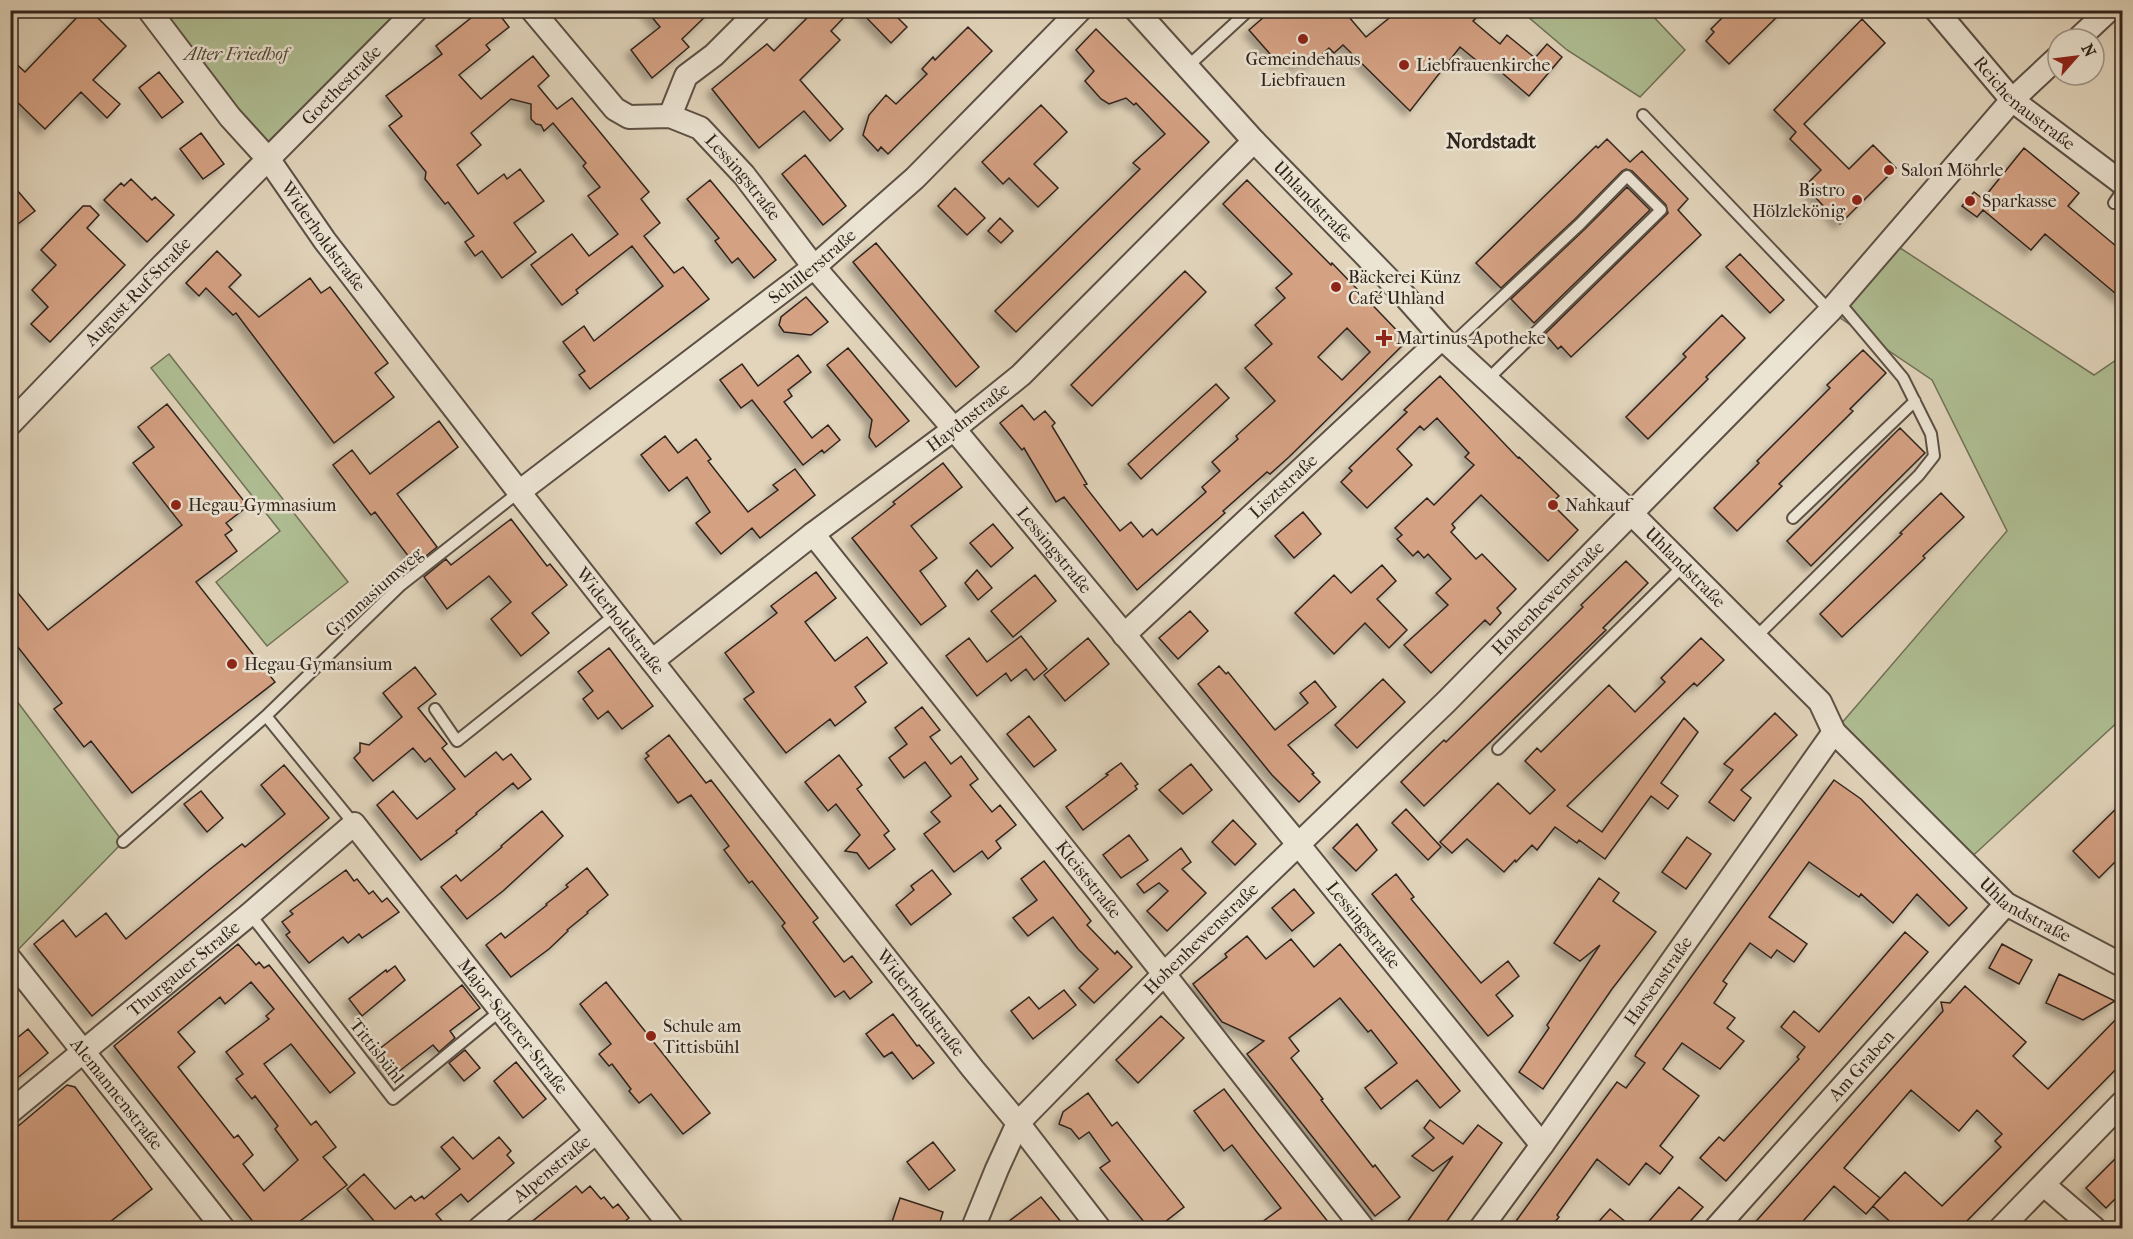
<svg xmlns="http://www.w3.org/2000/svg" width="2133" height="1239" font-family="'IM FELL French Canon',serif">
	<defs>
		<filter id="shadow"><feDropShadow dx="-5.5" dy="5.5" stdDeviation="3" flood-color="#0004"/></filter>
	</defs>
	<rect width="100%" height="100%" fill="#e2d5bc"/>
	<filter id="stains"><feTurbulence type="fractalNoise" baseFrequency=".00333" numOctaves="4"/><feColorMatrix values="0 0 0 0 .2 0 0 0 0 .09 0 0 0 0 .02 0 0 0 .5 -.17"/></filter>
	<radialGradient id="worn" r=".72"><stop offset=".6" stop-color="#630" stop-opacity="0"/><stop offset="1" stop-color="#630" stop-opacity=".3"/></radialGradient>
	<path fill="#afbe93" stroke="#707158" stroke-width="1.5" d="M149,11h267l-147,149z
		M1521,11h127l37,39 -45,47 -73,-47z
		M1891,242l203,133 28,-19v362l-157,145 -131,-131 173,-201 -75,-151 -102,-69z
		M169,354l179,228 -81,64 -51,-64 64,-51 -129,-163z
		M10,692l113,150 -112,115h-1z"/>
	<path fill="#d4a183" stroke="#30241d" stroke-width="1.5" fill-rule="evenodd" filter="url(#shadow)" d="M84,10h6l36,36 -33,34 27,24 -13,14 -26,-26 -36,37 -35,-34v-37l15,14z
		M481,10h15l13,17 -23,18 4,5 -31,25 22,24 52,-43 16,20 -11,10 19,23 15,-11 77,94 -8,7 19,24 -16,13 30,37 9,-6 26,32 -119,90 -11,-14 6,-4 -22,-29 21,-16 10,15 69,-55 -31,-40 -56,44 2,3 -16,12 -31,-40 41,-31 17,22 29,-22 -30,-38 12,-9 -17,-21 3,-3 -33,-40 -9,8 -3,-6 -5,-1 -5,-5v-15l-20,-5 -40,34 10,12 -24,20 21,29 26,-20 3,5 13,-10 24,32 -30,22 22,29 -34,26 -20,-27 -7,5 -10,-14 9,-6 -26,-34 -3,2 -20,-25 1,-7 -37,-46 13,-10 -16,-20 56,-42 -6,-8z
		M646,10h66l-30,29 7,8 -37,31 -21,-28 29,-23z
		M815,10h36l-20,21 9,9 -40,40 43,49 -13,12 -26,-30 -45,37 -47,-59 55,-45 7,7z
		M859,10h31l17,17 -16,16z
		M1272,10h71l23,27 33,-27h85l-11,11 27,23 7,-9 28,23 12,-14 15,13 -33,39 -42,-36 -5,5 -22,-18 -50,64 -67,-66 -9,8 -5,-5 -19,17 -5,-5 -8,7 -8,-10 -11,6 -29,-33z
		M1730,10h54l-55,54 -23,-23 8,-9 -3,-3z
		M1862,19l23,24 -81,81 45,45 24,-24 23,23 -56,56 -35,-38 16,-16 -31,-31 6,-7 -22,-22z
		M968,27l24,24 -104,103 -7,-7 -3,4 -15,-16 6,-20 17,-20 10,9 31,-30 -5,-5 11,-12 2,3z
		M1096,29l113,113 -193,190 -21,-21 145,-142 -7,-6 32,-29 -29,-31 -2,2 -8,-7 -17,6 -8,-5 -16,-18 9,-10 -18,-21z
		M159,72l24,30 -21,16 -23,-30z
		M1041,105l26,27 -33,32 24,24 -20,19 -29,-29 -6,6 -21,-22z
		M201,133l23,31 -21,15 -23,-30z
		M1607,139l23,23 12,-11 46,48 -10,11 23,25 -130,122 -10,-11 -3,3 -13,-15 123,-121 -2,-8 -34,-34 -6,-2 -4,2 -47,48 -74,69 -25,-25 120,-117 2,2z
		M2024,148l55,45 -11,13 54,45v48l-77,-65 -14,16 -48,-40 -6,7 -15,-11 12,-14 9,7z
		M805,155l41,51 -23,19 -41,-51z
		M131,179l21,21 3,-3 19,18 -27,27 -43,-42 17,-17 3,3z
		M710,180l66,80 -22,18 -16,-20 -6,5 -17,-22 4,-3 -32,-39z
		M1247,180l84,85 1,-2 75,78 -118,116 -19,17 -3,-2 -44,39 2,2 -88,77 -73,-93 -8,5 -32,-54 -2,2 -22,-27 22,-18 12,15 11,-9 10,12 -3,3 35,58 -3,1 36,46 11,-9 12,15 9,-8 5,6 49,-43 -4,-5 18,-16 -8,-9 26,-23 -2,-3 39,-35 -30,-33 27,-24 -17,-19 30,-27 -9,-10 16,-14 -69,-70zM1347,328l23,24 -28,28 -24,-23z
		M10,182l25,29 -25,19z
		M1627,187l23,23 -116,113 -23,-24 74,-70z
		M955,188l30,30 -18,17 -29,-29z
		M83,206h7l9,9 -12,13 38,37 -75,77 -19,-18 17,-17 -16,-17 24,-25 -15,-15z
		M1000,218l13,13 -12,12 -13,-12z
		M876,243l103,124 -23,20 -103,-125z
		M217,251l24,24 -12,12 30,30 51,-39 11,15 9,-6 58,76 -13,10 19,24 -60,46 -98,-130 -3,2 -27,-27 -7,8 -13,-13z
		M1740,254l44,46 -14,13 -44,-46z
		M1185,271l21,21 -114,114 -21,-21z
		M806,297l22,25 -17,13 -27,-3 -5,-7 2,-8z
		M1722,315l23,23 -39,39 2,2 -60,60 -22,-22 60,-60 -3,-3z
		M848,348l61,73 -33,26 -7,-10 3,-17 -45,-55z
		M1863,350l23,23 -36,36 3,2 -74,73 3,2 -45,45 -23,-23 45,-45 -2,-2 73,-73 -3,-3z
		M798,355l13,17 -23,18 4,6 -8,6 28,36 16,-13 12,15 -16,13 -2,-3 -19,15 -51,-65 -11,8 -21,-28 22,-16 16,22z
		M1440,376l78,82 1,-1 40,39 -8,7 27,27 -30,31 -67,-66 -29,29 3,4 -4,4 25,27 6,-5 34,35 -19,19 4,5 -11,12 -5,-5 -54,53 -27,-28 44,-40 -12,-12 15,-14 -23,-25 -4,4 -6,-7 -5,5 -16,-17 5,-4 -7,-7 32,-30 7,7 40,-40 -9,-8 4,-4 -32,-35 -13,12 -4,-4 -23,23 15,16 -45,43 -26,-26 11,-11 -3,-3 58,-56 -3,-2z
		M1216,384l13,14 -88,81 -13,-15z
		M167,404l81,102 -22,17 6,7 -7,5 12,16 -41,31 79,100 -143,111 -41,-52 -7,6 -14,-18 -16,-20 8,-6 -52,-66v-54l38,47 134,-105 -49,-62 21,-16 -16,-20z
		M439,421l19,26 -61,47 40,53 -22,18 -40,-53 -4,3 -38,-50 19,-15 18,24z
		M1900,428l25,25 -114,113 -24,-25z
		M665,436l13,17 18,-14 15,20 -3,2 40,51 30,-22 -5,-5 22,-16 20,26 -55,43 -8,-10 -31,26 -25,-31 14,-11 -23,-35 -18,14 -28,-36z
		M943,463l19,24 -51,39 26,32 -17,13 26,35 -25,19 -69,-87 43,-34 -2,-2z
		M1941,493l23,24 -41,39 2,2 -83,79 -22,-23 82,-80 -2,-1z
		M1303,512l18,22 -27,24 -19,-22z
		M511,519l36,47 3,-2 17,21 -35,28 17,20 -28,23 -30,-37 20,-17 -22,-26 -42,33 -23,-32 22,-18 5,6z
		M993,524l20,24 -22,19 -21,-24z
		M1626,561l22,22 -45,45 3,2 -182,176 -23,-24 43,-42 2,2 102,-100 35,-35 -2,-2z
		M1382,565l14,16 -19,18 30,31 -18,18 -24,-25 -31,31 -39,-41 39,-38 17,18z
		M977,570l15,18 -14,12 -13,-17z
		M816,572l20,26 -31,24 30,39 32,-24 20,26 -32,24 11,15 -31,24 -5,-7 -44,34 -42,-54 10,-7 -29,-39 52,-40 -6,-7z
		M1035,575l21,26 -43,36 -22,-26z
		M1190,611l18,20 -30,28 -19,-21z
		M1021,636l26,33 -13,11 -8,-11 -15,12 -5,-8 -29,23 -31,-40 23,-18 18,24z
		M1088,638l21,26 -44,37 -21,-26z
		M1701,638l23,22 -27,26 -3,-3 -127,123 35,26 82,-114 14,14 -37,51 17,13 -10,13 -17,-13 -46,63 -26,-19 -2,3 -22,-16 -18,23 -5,-5 -16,17 -1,-2 -11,12 -37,-33 -15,14 -12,-11 58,-59 32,31 25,-24 -30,-29 12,-13 4,4 68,-67 26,27 30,-30 -4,-4z
		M609,648l44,58 -31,23 -14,-18 -10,8 -15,-20 10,-8 -15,-19z
		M1219,666l7,8 2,-2 47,58 33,-27 -8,-10 15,-12 21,26 -48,38 26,28 -2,1 8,8 -21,20 -27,-27 -74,-91z
		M415,667l21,27 -18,14 29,36 -5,4 23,29 31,-25 7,8 8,-6 20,25 -13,10 -5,-6 -37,30 1,1 -21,17 1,2 -36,27 -44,-55 16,-14 24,28 38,-30 -25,-31 -5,4 -12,-14 -40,33 -19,-23 6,-6v-9l9,2 33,-28 -19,-24z
		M1383,679l22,23 -48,46 -22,-23z
		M922,707l18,23 -10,7 21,27 10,-8 17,23 -8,6 22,27 8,-7 16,20 -20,16 5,7 -13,11 -6,-8 -28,21 -30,-38 16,-12 -9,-10 20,-16 -26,-34 -21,16 -15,-20 18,-14 -12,-16z
		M1775,713l22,22 -56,55 10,8 -17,23 -25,-19 24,-32 -9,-6z
		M1029,716l27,34 -22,17 -27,-33z
		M669,735l37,48 5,-3 107,138 -5,4 31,40 8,-6 20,26 -22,17 -6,-8 -9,6 -53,-71 3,-3 -33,-42 -3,2 -25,-33 5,-4 -38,-51 -13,8 -33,-44 4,-3 -3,-3z
		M839,755l23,30 -5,4 32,42 -5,4 11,14 -26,20 -12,-16 -12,-2 15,-16 -24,-31 -8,7 -23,-29z
		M1121,763l17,21 -3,2 2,3 -54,41 -17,-23 42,-32 -2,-1z
		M1191,764l21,26 -29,24 -24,-24z
		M284,765l45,53 -237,198 -58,-72 29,-24 13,17 30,-24 20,26 83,-69 33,-26 3,3 40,-33 -24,-29z
		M1834,780l27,19 106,109 -18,18 -32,-32 -24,29 -32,-29 -2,3 -50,-35 -40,55 38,27 -13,18 -17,-12 -6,8 -21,-15 -27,38 4,3 -13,19 21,15 -8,10 17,13 -24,28 -38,-26 -19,26 36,27 -39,50 13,11 -13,17 -14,-11 -17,22 -32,-26 -40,56 2,2 -9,11h-39l106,-146 9,6 19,-25 -10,-7 2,-4z
		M201,791l22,27 -16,14 -23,-28z
		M2122,803v52l-23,23 -26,-27z
		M1406,809l35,38 -13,13 -36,-37z
		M542,811l21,25 -60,55 -36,28 -26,-32 15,-12 5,6 41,-34 -1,-1z
		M1233,820l23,24 -21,21 -23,-23z
		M1357,824l20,26 -21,21 -23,-23z
		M1129,835l19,25 -27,18 -18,-23z
		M1687,837l24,17 -25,35 -24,-17z
		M1181,848l10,14 -9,7 24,24 -39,38 -20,-20 21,-20 -9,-8 -15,10 -7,-9z
		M1044,861l47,60 -4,4 28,29 2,-3 15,16 -38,36 -15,-15 19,-19 -20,-20 -25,-32 -25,19 -15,-18 24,-18 -16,-21z
		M587,868l21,27 -21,17 1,1 -21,17 1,1 -19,18 -38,28 -25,-32 15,-12 4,5 42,-33 -1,-1 22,-17 -2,-2z
		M346,870l8,11 3,-2 12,15 4,-3 9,11 5,-4 12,14 -37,26 -3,-4 -11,9 -5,-6 -34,26 -23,-28 4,-3 -8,-10 11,-8 -3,-3z
		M932,870l19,24 -40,31 -15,-20 18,-15 -3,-4z
		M1396,874l18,23 -3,2 70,84 27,-22 11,15 -23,19 17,21 -25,20 -116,-142z
		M1599,878l20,15 -6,8 43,31 -44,57 -69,100 -24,-17 30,-44 -2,-3 53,-80 -20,16 -26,-18z
		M1294,889l20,24 -22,18 -20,-23z
		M1905,932l23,20 -202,229 -26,-23 19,-21 5,4 75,-82 -2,-2 8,-10 -24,-20 13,-16 25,21z
		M1247,936l19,23 25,-20 23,28 26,-23 120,147 -20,17 -23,-28 -36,29 -16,-21 32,-25 -26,-33 -3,2 -28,-34 -51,40 10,13 -8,7 32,41 -2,1 52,67 2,-2 25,32 -25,19 -128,-162 17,-13 -42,-19 -29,-38 34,-27 -2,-3z
		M238,944l18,21 3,-3 5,6 5,-3 86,108 -25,20 -39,-49 -27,20 47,61 5,-4 20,26 -13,10 24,28 -56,43h-33l-144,-182zM251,982l23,27 -8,7 3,3 -43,33 17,22 -7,5 16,20 3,-3 23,30 -3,3 23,31 -34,31 -21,-27 10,-9 -15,-20 -4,3 -56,-71 17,-15 -17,-20 42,-35 5,7z
		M2002,944l30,16 -13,24 -30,-16z
		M395,966l10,14 -43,36 -13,-17 37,-29 1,2z
		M2059,974l25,12 31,15 -32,19 -37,-17z
		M606,982l104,131 -27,21 -32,-40 -12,9 -10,-12 2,-2 -19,-25 -3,2 -10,-12 12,-10 -31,-40z
		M462,985l18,23 -30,23 5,7 -16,14 -6,-7 -40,31 -19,-23z
		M1965,986l61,56 -13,14 35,33 74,-76v50l-162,165h-63l-24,-22 -7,8 -32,-28 -37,42h-47l193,-217 -2,-9 9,1zM1911,1090l48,41 18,-21 25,24 -7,7 6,6 -59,59 -37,-34 -32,34 7,-8 -36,-30z
		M1064,990l12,15 -43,34 -22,-28 18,-14 10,12z
		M893,1014l24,32 2,-1 15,18 -21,16 -21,-27 -8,5 -18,-23z
		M1161,1016l23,22 -46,45 -22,-23z
		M28,1029l20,24 -38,31v-40z
		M465,1050l15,18 -16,13 -15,-18z
		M516,1062l30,37 -23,19 -29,-37z
		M67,1085l8,2 77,102 -50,39h-92v-95z
		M1224,1089l32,42 77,97h-79l27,-20 -49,-63 -8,6 -30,-40z
		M1088,1093l24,33 5,-4 67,85 -27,21h-8l-49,-60 10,-7 -21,-29 -10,7 -8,-10 -12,-5 4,-12z
		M1430,1120l33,24 15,-19 24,18 -60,85h-39l50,-72 -20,15 -21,-15 22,-18 -10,-10z
		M453,1137l20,22 26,-22 12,14 -4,4 7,8 -46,39 -7,-8 -25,20 12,14h-68l-33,-39 17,-15 31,35 16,-13 4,5 7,-5 2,3 36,-30 -19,-22z
		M933,1142l22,28 -26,20 -22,-28z
		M2122,1152v40l-16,16 -20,-20z
		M576,1186l6,7 8,-7 11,13 3,-2 9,11 5,-4 11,14 -12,10h-93z
		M1679,1187l24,20 -19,21h-41z
		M1041,1197l25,31h-66z
		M900,1198l43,14 -5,16h-48z
		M1610,1209l23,19h-40z"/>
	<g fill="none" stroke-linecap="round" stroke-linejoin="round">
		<defs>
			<path id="lane" d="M1186,68l63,-58
				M1643,115l187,196
				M2114,203l8,-12
				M1450,346l130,-122 47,-48 34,34 -174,170
				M1793,518l122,-117
				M1755,638l164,-163 15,-19 -3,-22 -28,-56 -64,-76
				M435,709l22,32 158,-126
				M266,716l88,108
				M1498,749l185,-183
				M123,842l143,-126 135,-131 118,-93
				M250,914l143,185 107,-88"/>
			<g id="street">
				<path id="s1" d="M149,10l81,107 39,43 56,81 194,251 454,577 45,54 81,105"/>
				<path id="s2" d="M532,10l83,99 14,8 41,-1 30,12 44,47 70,92 140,162 344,415 244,301"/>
				<path id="s3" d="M1136,10l118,131 148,152 40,45 190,176 188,188 14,30 172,172 116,61"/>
				<path id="s4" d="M1936,10l76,90 110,83"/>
				<path d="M2078,39l31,-29"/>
				<path d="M670,116l16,-40 28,-21 45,-45"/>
				<path id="s5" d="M10,424l152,-158 254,-256"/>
				<path id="s6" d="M519,492l295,-225 101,-89 165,-168"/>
				<path id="s7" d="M813,534l351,440 199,254"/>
				<path id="s8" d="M1124,635l318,-297"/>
				<path id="s9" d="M652,661l161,-127 141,-105 67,-54 233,-234"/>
				<path id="s10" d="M10,959l213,269"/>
				<path id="s11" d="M10,1112l240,-198 104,-90 318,404"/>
				<path d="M2044,1185l50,43"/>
				<path id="s12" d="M480,1228l115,-95"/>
				<path id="s13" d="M973,1228l24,-59 21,-46 146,-149 283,-273 383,-390 182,-211 46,-43"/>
				<path id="s14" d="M1481,1228l61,-83 292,-413"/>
				<path id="s15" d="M1716,1228l290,-324"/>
				<path d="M2001,1228l121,-125"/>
			</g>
		</defs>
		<use href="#lane" stroke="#5c5045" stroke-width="14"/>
		<use href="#street" stroke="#5c5045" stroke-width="26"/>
		<use href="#lane" stroke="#ece4d3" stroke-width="10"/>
		<use href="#street" stroke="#ece4d3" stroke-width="22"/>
	</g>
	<g fill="#8f2418" stroke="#ece4d3" stroke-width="2">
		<circle cx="1303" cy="39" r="6"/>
		<circle cx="1404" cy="65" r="6"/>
		<circle cx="1889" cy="170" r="6"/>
		<circle cx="1857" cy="200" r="6"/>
		<circle cx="1970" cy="201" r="6"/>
		<circle cx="1336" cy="287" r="6"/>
		<path d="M1381 329h6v6h6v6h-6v6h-6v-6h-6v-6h6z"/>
		<circle cx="176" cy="505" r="6"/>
		<circle cx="1553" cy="505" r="6"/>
		<circle cx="232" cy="664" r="6"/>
		<circle cx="651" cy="1036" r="6"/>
	</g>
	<g text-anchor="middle" stroke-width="5" stroke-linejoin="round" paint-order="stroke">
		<g font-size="18" font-style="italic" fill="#504a3a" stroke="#ece4d3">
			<text x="236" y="60">Alter Friedhof</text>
		</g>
		<g font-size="18" fill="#30241d" stroke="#ece4d3" text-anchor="start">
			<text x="1303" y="65" text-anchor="middle">Gemeindehaus<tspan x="1303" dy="21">Liebfrauen</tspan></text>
			<text x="1416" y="71">Liebfrauenkirche</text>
			<text x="1901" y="176">Salon Möhrle</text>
			<text x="1845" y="196" text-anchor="end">Bistro<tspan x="1845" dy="21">Hölzlekönig</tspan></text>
			<text x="1982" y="207">Sparkasse</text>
			<text x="1348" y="283">Bäckerei Künz<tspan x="1348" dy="21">Café Uhland</tspan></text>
			<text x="1396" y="344">Martinus-Apotheke</text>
			<text x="188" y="511">Hegau-Gymnasium</text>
			<text x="1565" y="511">Nahkauf</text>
			<text x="244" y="670">Hegau-Gymansium</text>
			<text x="663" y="1032">Schule am<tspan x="663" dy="21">Tittisbühl</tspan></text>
		</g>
		<g font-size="18" fill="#30241d" stroke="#ece4d3">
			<text dy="6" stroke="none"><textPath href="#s5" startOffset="474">Goethestraße</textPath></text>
			<text dy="6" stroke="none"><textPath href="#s4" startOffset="129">Reichenaustraße</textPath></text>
			<text dy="6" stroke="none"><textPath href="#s2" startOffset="284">Lessingstraße</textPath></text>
			<text dy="6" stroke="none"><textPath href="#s3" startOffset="261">Uhlandstraße</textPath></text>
			<text dy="6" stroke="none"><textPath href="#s1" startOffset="286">Widerholdstraße</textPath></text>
			<text dy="6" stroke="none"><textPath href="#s6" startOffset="370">Schillerstraße</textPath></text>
			<text dy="6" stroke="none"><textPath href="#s5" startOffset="184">August-Ruf-Straße</textPath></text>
			<text dy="6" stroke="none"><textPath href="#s9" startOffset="399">Haydnstraße</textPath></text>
			<text dy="6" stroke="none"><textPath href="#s8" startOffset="218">Lisztstraße</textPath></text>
			<text dy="6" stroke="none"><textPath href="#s2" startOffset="770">Lessingstraße</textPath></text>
			<text dy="6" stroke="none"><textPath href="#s3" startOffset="783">Uhlandstraße</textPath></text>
			<text transform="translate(374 592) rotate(-42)" y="6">Gymnasiumweg</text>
			<text dy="6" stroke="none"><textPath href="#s13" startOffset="860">Hohenhewenstraße</textPath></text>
			<text dy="6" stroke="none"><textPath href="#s1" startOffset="772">Widerholdstraße</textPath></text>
			<text dy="6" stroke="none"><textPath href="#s7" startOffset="442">Kleiststraße</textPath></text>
			<text dy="6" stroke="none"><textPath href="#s3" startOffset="1269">Uhlandstraße</textPath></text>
			<text dy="6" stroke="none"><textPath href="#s2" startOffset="1256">Lessingstraße</textPath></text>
			<text dy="6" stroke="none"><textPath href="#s13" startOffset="374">Hohenhewenstraße</textPath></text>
			<text dy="6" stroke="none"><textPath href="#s11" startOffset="225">Thurgauer Straße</textPath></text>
			<text dy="6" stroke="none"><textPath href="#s14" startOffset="304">Harsenstraße</textPath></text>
			<text dy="6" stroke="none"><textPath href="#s1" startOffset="1258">Widerholdstraße</textPath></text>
			<text dy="6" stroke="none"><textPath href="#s11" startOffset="706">Major-Scherer-Straße</textPath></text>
			<text transform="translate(377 1051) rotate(52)" y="6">Tittisbühl</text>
			<text dy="6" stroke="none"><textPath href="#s15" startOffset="218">Am Graben</textPath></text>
			<text dy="6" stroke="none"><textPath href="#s10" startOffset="172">Alemannenstraße</textPath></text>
			<text dy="6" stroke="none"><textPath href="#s12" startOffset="93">Alpenstraße</textPath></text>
		</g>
		<g font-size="21" font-weight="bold" fill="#30241d" stroke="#ece4d3">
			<text x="1491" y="148">Nordstadt</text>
		</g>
	</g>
	<rect width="2133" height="1239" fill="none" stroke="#e2d5bc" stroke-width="36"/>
	<rect x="12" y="12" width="2109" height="1215" fill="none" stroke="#30241d" stroke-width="3"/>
	<rect x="18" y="18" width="2097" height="1203" fill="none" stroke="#30241d" stroke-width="1.5"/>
	<g transform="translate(2076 57) rotate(62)"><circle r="28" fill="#ece4d3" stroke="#a1978a" stroke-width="1.5"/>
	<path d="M0-4.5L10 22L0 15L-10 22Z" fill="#8f2418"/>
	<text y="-9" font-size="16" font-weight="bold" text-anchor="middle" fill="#30241d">N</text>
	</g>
	<rect width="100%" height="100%" filter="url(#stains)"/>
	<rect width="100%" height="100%" fill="url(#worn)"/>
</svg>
